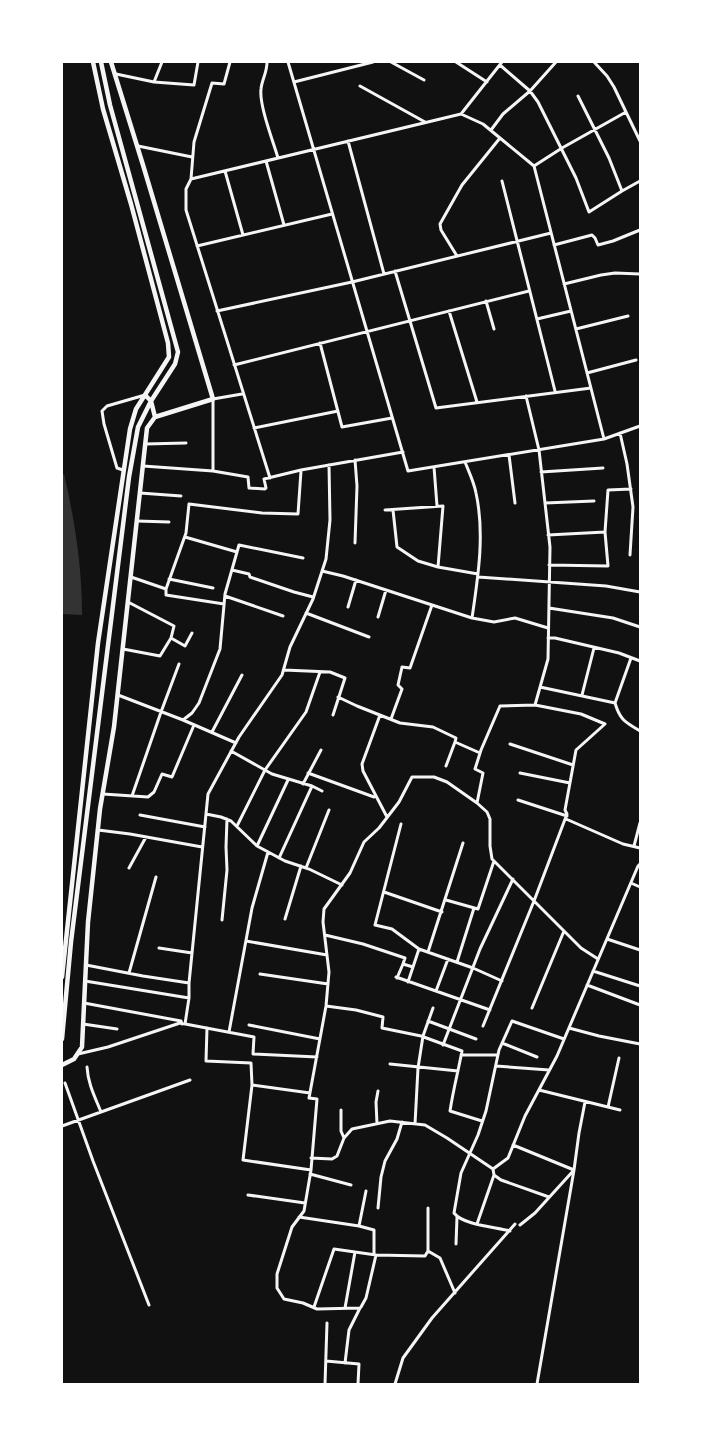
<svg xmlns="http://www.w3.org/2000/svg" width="702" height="1446" font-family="Overpass,sans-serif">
	<rect width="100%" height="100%" fill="#111"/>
	<path fill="#333" d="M64,474c11,47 18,93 18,141l-20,-1v-139z"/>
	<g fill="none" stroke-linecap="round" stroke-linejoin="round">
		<path stroke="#f5f5f5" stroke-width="3" d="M230,62l-6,22 -12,-1 -18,59 -3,37 -5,10v21l84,268
			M267,62c0,11 -5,17 -6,27 -2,16 12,52 17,69
			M288,62l120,409 196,-32 36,-13
			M391,62l33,18
			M456,62l31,20
			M500,65l30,26 8,11 38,76 13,34 33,-21 -13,-33 -31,-62
			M116,74l38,8 8,-20
			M154,82l40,3 4,-23
			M294,82l79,-20
			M360,86l65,36
			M626,112l14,29
			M461,114l22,10 51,42 70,273
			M491,130l12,-16 27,-23 26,-29
			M348,141l36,133
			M138,146l54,11
			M266,161l18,64
			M534,166l28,-18 64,-36 -12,-25 -7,-11 -13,-14
			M225,171l18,64
			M191,179l270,-65 41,-52
			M502,181l53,210
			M622,191l18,-10
			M554,245l38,-10 3,3 3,7 15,-4 27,-11
			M197,246l135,-32
			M457,256l-16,-26 -1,-6 22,-39 38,-47
			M395,271l41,137 155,-20
			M564,284l37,-9 14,-2 25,1
			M486,301l8,28
			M217,311l135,-29 199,-49
			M449,311l28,91
			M537,319l34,-8
			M576,329l52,-13
			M320,343l22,84 50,-9
			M234,365l295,-74
			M587,373l49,-13
			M526,396l13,54 11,97 -2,112 -13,46
			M254,428l84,-17
			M620,433l7,31 6,43 -3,48
			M145,444l41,-1
			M509,455l6,48
			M465,462c4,10 9,20 11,31 9,41 2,84 -4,125
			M143,466l70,5 35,6 1,11 16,1 1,-1 -2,-9 37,-9 102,-18
			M434,467l3,39
			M123,470l-6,-2 -13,-44 -2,-13 5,-5 38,-11
			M213,471v-72l29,-5
			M541,472l62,-4
			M140,493l41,3
			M545,503l49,-2
			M385,510l58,-4 -5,61
			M393,510l4,37 21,14 20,6 40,7
			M137,521l32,1
			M548,535l57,-3
			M185,537l52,15
			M355,543l2,-57 -2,-26
			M549,565l59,1 -3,-34 3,-42 23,-1
			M232,570l17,4 1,3 44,15 19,5
			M322,571l21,5 129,42 22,4 21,-4 33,10
			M131,577l35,12v6l58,9
			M478,577l128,9 34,6
			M169,579l44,9
			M166,589l20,-56 3,-29 73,9 36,1 3,-43
			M225,596l58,20
			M128,602l46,24 -3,12
			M348,607l8,-27
			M549,608l64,10 27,9
			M306,613l63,24
			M378,617l8,-27
			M548,638h7l64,15 21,8
			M123,649l37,7 11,-18 14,8 7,-13
			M284,670l46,2 15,6 -12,37
			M540,687l75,16c5,17 10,19 25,28
			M118,695l65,25 53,23
			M582,695l12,-47
			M338,697l19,9 43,17 33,4 23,11 -1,4 25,11
			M615,703l16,-45
			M380,715l-18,49 1,7 24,46
			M391,719l11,-30 -4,-4 4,-18 8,1 22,-63
			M183,720l9,-7 7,-10 21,-54 5,-55 14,-49 64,13
			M212,732l30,-57
			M510,744l63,21
			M231,751l41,23 40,12 10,5
			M446,766l9,-24
			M308,773l66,24
			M520,773l50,10
			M303,784l18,-34
			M103,794l45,3 6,-5 8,-18 10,3 22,-52
			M132,796l29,-84 18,-48
			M518,800l49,16
			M477,803l6,-30 -8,-4 6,-19 19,-44 35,-1 46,9 24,10 -29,26 -11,60 2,4 -33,87 -51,125
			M206,814l15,3 10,4 26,25 28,15 24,8 33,16
			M140,815l65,12
			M566,819l57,25 17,4
			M401,824l-26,101 17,4 27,20 54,19 29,13
			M237,826l28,-56 41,-58 14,-40
			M98,830l32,4 72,13
			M257,846l31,-66
			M634,846l6,-23
			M279,858l33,-72
			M129,868l17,-31
			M306,868l23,-58
			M631,883l9,4
			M384,892l58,20
			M446,900l32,9 16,-48
			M285,919l16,-53
			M222,920l5,-50 -1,-23 1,-28
			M325,935l38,9 42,14 -2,6 10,3 6,-18
			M607,939l33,11
			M246,941l81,14
			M159,948l33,5
			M428,952l35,-109
			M457,962l17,-54
			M86,965l57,11 46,7
			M593,971l47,15
			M129,973l27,-96
			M260,974l68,10
			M396,977l94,33
			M397,978l6,-14
			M85,981l104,17
			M408,982l5,-15
			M587,985l53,20
			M436,991l12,-32
			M84,1003l97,18 1,3
			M326,1006l30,4 27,7 -1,11 39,8 41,15c-4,21 -9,40 -12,60l32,10
			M532,1008l32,-77
			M428,1021l48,18
			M83,1024l34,5
			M185,1024l4,-26v-15l19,-189 31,-57 43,-62 8,-28 23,-48 13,-40 4,-39 -1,-55
			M249,1025l71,14
			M207,1028l-1,33 45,2 1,22 -9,75 68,10
			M569,1028l30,8 41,8
			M229,1032l23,-124 16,-56
			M502,1043l35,14
			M443,1045l37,-96 33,-70
			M78,1054l30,-7 72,-24 74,14 -1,17 64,3
			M461,1055h37
			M390,1064l68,7
			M496,1066l53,4
			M87,1067c1,17 8,30 14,45
			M65,1083l28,78 56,144
			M252,1085l58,8
			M539,1090l81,20
			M608,1107l11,-49
			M341,1110v21l3,7
			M377,1124l-1,-22 2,-11
			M415,1124l3,-56 5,-32 10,-28
			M62,1126l128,-46
			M513,1145l61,25 -39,43 -15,12
			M311,1158l21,1 5,-3 7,-18 8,-9 38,-8 35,4 22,13 46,31 1,6 7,5 48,17
			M493,1169l15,-11 17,-42 32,-60 81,-190 2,-2
			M310,1174l41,11
			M248,1195l57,8
			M378,1208l3,-31 4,-16 12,-22 5,-17
			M428,1208v43l12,7 15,35
			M299,1217l60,9 7,-35
			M477,1224l17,-49
			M359,1226l15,4v24
			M510,1231c-15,-4 -47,-6 -56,-18l7,-40 17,-38 8,-24 13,-61 13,-29 52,18
			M456,1244l1,-27
			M314,1307l20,-58 42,6 49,1 3,-5
			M361,1307l5,-9 10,-43
			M345,1308l10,-56
			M326,1361l33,3 -1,20
			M345,1363l4,-33 11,-22 -43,1 -14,-6 -19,-4 -7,-11v-14l15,-47 12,-16 7,-41 6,-71 -8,-1 17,-92 3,-34 -6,-50 1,-13 26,-36 14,-31 15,-14 20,-26 13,-25h22l13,5 30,21 10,9 3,7v27l2,13 89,89 17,11
			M325,1384l2,-61
			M395,1384l8,-26 29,-40 83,-94
			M537,1384l37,-214 5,-37 6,-31"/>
		<path stroke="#f5f5f5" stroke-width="4.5" d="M145,395l6,6 4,16
			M62,977l36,-334 32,-214 6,-20 33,-52 -1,-14 -37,-139 -28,-95 -10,-47
			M62,1039l9,-97 58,-465 9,-50 13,-26 24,-37 3,-12 -68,-247 -9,-43
			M62,1065l12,-6 8,-12 6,-125 12,-113 14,-82 33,-299 8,-11 58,-18 -70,-234 -32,-103"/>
	</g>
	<rect width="702" height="1446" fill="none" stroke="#ffffff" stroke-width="126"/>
</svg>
